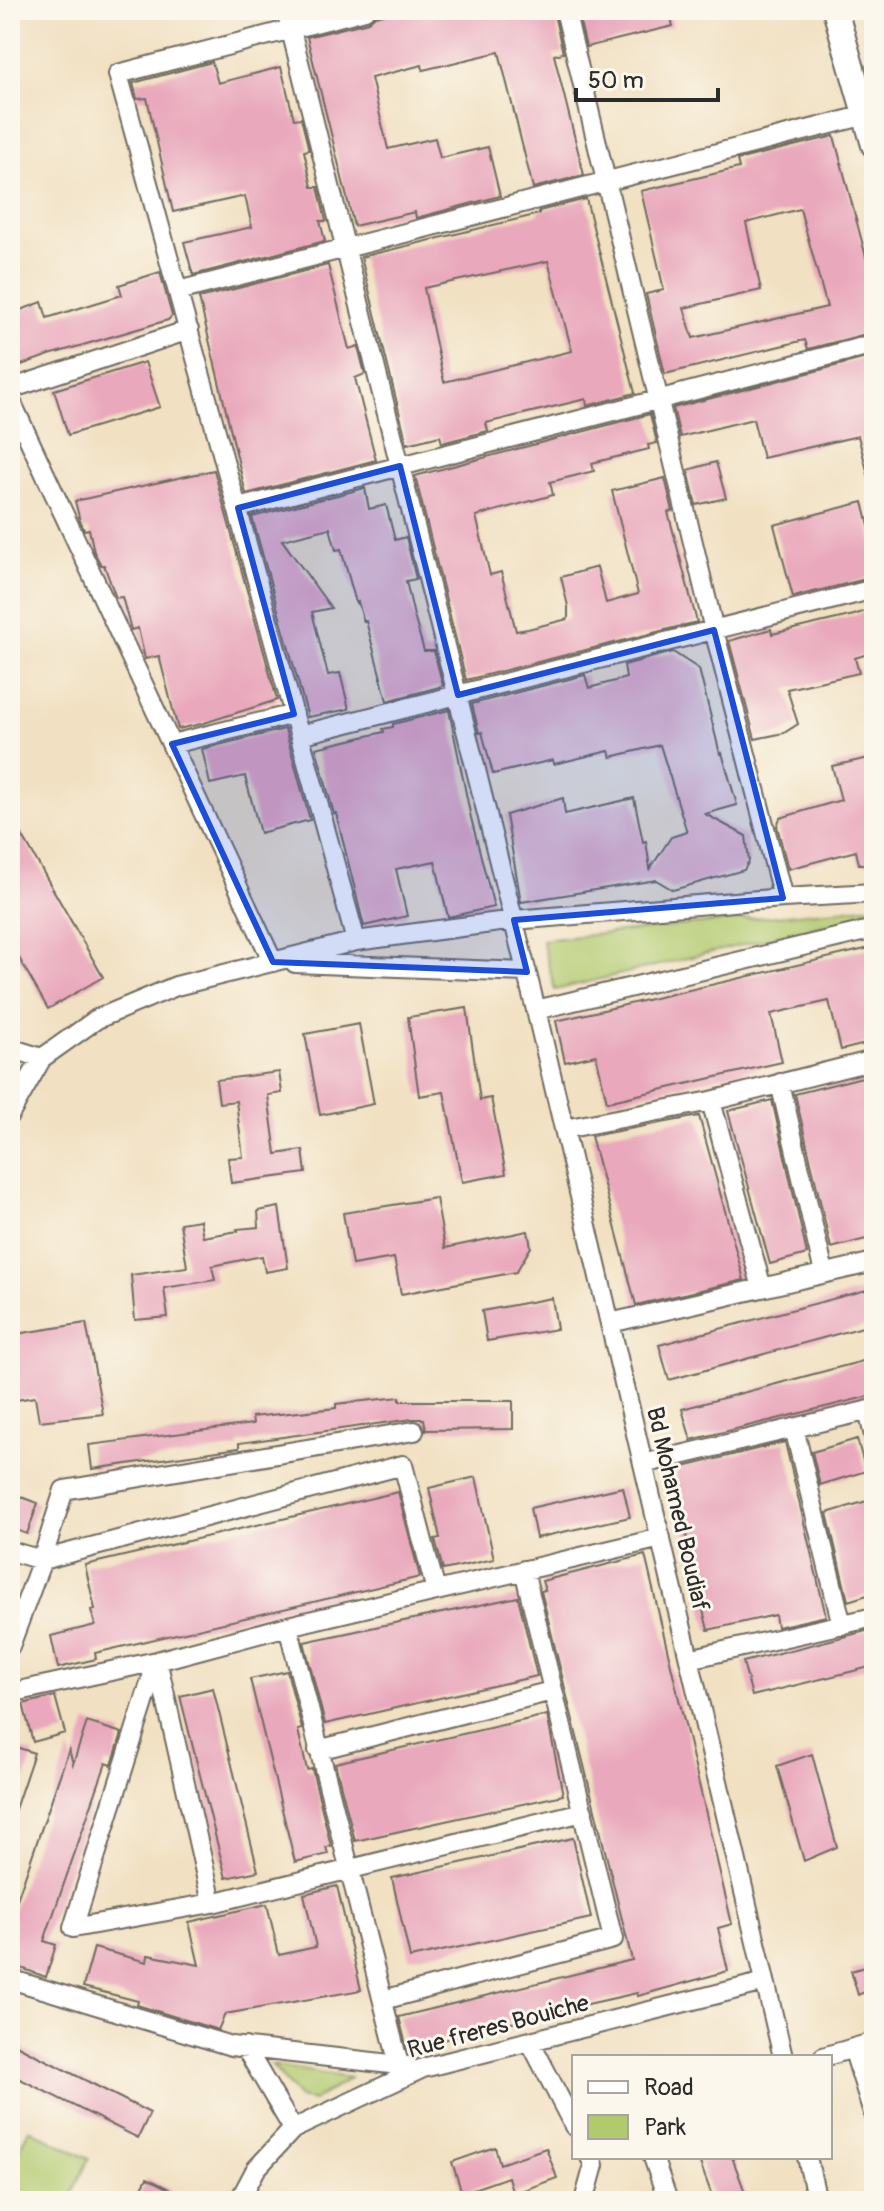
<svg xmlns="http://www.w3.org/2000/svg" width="884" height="2211" font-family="Pangolin,sans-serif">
	<rect width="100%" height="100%" fill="#fbf7ec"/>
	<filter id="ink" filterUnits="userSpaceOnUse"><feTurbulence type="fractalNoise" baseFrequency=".0125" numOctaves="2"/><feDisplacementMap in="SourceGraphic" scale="16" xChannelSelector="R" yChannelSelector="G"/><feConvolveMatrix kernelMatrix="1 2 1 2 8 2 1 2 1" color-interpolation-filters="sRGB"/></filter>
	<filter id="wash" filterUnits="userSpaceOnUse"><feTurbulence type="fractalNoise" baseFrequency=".006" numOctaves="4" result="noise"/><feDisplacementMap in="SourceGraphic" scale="32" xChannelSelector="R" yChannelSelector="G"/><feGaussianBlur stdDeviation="1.8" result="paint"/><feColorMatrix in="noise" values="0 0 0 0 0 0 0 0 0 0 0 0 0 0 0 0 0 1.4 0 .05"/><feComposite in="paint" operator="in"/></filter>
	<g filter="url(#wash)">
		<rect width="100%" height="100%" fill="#f1e0c1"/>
		<path fill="#b2ca6e" stroke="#6e7a4c" stroke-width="2" d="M874,906v7l-319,77 -13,-50z
			M271,2065l79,13 -37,23 -14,-3z
			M29,2129l60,30 -21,42h-58v-33z"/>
		<g id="blocks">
			<path fill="#e9a8bc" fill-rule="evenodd" d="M399,10h154l10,43 -9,2 30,120 -51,13 -34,-136 -76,18 -1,-5 -51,13 17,71 47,-11 5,20 48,-11 12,49 -84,22 -1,-6 -61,14 -47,-189 61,-15 7,-6z
				M577,10h92l4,16 -87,21z
				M212,62l6,21 63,-16 13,52 7,-1 8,32 -5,1 8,36h6l8,34h-6l5,20 -132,34 -9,-33 68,-15 -7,-31 -72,16 -26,-114 -10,1 -4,-16z
				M834,136l40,151v45l-66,17 -3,-9 -140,34 -19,-80 18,-4 -23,-99 98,-23 -2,-8zM800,209l27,98 -134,31 -9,-30 77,-18 -15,-67z
				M586,199l49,194 -48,13 -1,-7 -100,24 2,8 -46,12 -2,-7 -33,8 -46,-187 178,-43v-3zM548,261l24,90 -128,31 -20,-94z
				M328,265l21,84 9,-3 7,28 -10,4 21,82 -130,34 -47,-196z
				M160,272l12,44 -4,4 -119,35 -39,14v-55l32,-12 5,16 75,-23 -3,-10z
				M874,356v122h-5l-11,-42 -95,22 -10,-39 -73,18 -7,-29z
				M145,362l15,45 -92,28 -14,-45z
				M650,414l7,29 -9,2 1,4 -57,14 2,8 -44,11 3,13 -77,21 14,59 11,-3 15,59 12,-2 40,-10v-13l-7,-29 36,-10 9,36 32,-9 -26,-103 53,-13 8,33 -5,1 29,110 -231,58 -51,-204z
				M716,462l10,36 -30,7 -8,-35z
				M214,470l63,230 -76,24 -23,5 -19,-73 -14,3 -7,-31 -7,2 -9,-33 -6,1 -12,-33h-3l-7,-13 -5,-23 -5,1 -4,-9 -5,-20z
				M365,488l4,21 17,-4 9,35 11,-3 10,42 -10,2 8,35 10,35h10l9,35 -56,15 -21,-80 -2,1 -6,-20 -2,1 -15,-54 -5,1 -6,-22 -48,12 49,68 -19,4 16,63 12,-2 9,36 -41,8 -56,-200z
				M863,502l11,44v31l-81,20 -19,-72z
				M874,608v44l-19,6 4,15 -72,16 11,35 -14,9 -29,6 -26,-98 42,-12 1,5 82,-19z
				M673,652l26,17 21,85 2,-1 15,52 -32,9 41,22 3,25 -5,9 -71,20 -17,-10 -135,22 -15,-87 57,-17 2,16 69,-16 9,44 3,-1 4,28 21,-32 16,-5 -27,-87 -49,12 -2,-6 -55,13 -1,-4 -60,14 -11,-42 -3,1 -7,-29 113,-29 4,13 37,-10 -2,-13z
				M449,710l22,108 23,89 -46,10 -13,-56 -39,8 11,47 -43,10 -28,-113 -2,1 -18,-66 68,-16 -1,-3 10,-2v-3z
				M285,729l25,91 -50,13 -15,-57 -35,8 -8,-35z
				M874,757v107h-15l-3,-13 -68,18 -11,-43 3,-8 61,-18 -9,-34z
				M10,814l93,163 -55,32 -38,-67z
				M874,947v95l-33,8 -12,-49 -58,13 11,48 -22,5 -153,35 -11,-47 -31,7 -9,-41z
				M467,1008l13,92 11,-2 15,76 -44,8 -18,-90 -25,4 -11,-79z
				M359,1024l15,80 -54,11 -15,-81z
				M279,1072l3,21 -14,2 8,59 27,-4 3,23 -75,10 -3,-25 15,-1 -7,-56 -17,2 -3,-23z
				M874,1074v163l-43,11 -36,-154z
				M772,1100l35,154 -37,10 -42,-153z
				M699,1116l45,164 -108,25 -45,-169z
				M436,1198l9,50 83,-17 3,16 -15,25 -115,22 -7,-36 -42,7 -9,-52z
				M279,1207l9,61 -23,4 -3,-16 -50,10 3,14 -51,8 4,29 -33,3 -4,-45 56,-8 -7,-44 20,-3 3,17 35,-6 -1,-2 22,-2 -1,-16z
				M874,1288v36l-205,56 -10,-35z
				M552,1298l5,31 -70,12 -5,-30z
				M86,1323l17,91 -64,7 -4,-24 -25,4v-66z
				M874,1358v37l-183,45 -9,-31z
				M400,1397v4h113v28l-87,1 -2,-11h-12l-173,24v5l-147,21 -3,-24 164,-21 -1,-7 84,-9v-4z
				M857,1439l9,32 -46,14 -8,-33z
				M785,1442l41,174 -49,11 -2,-12 -67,15 -18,-73 -15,-88z
				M476,1477l18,82 -51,11 -8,-31 5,-1 -11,-50z
				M623,1487l7,30 -94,21 -6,-30z
				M398,1492l22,85 -325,76 1,6 -38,9 -7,-32 44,-11 -4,-15 4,-1 -10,-44z
				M10,1493l28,10 -11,31 -17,-6z
				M870,1500l4,16v77l-26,8 -21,-88z
				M645,1555l87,369 -14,4 10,43 -90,25 -1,-3 -49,11 -181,45 -8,-32 233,-57 -91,-369 4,-1 -3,-9z
				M518,1597l19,79 -212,48 -21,-82z
				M874,1629v37l-122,30 -9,-34z
				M287,1671l15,58 -4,1 9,40 5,-1 19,77 -5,1 2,7 -33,8 -45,-183z
				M213,1688l45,183 -32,7 -46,-182z
				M55,1696l10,37 -32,9 -10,-38z
				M547,1715l16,80 -208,46 -20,-78z
				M87,1722l35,11 -10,32 -6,-2 -62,178 12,4 -10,32 -36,-13v-44l59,-171 4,15z
				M10,1745l24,8 -21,62 -3,-1z
				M812,1754l25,93 -33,14 -27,-95z
				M573,1838l18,80 -181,40 -18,-80z
				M337,1886l24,104 -136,24 -7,16 -81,-25 1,-4 -55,-14 11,-39 53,14 1,-7 51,10 -10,-43 78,-18 12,51 37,-8 -12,-53z
				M874,1964v24l-16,7 -7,-24z
				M10,2042l140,71 -12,25 -128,-64z
				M495,2147l5,17 46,-16 11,30 -44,16 -5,-17 -46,16 -10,-31z
				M705,2157h27l14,38 -17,6h-15l-14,-38 7,-2z
				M147,2178l24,12 -6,11h-30z"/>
		</g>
	</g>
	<g filter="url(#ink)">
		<use href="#blocks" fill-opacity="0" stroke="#706a60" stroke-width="2"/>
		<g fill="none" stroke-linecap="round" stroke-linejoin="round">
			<defs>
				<path id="street" d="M286,10l250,1000 247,1047
					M565,10l149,620 69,268
					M178,291l696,-178
					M10,389l179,-59
					M10,399l263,563
					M238,508l636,-164
					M300,735l574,-146
					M172,744l122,-30
					M356,941l-238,-867 247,-64
					M295,963l232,9
					M536,1010l338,-81
					M10,1048l32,10
					M780,1083l44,190
					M711,1101l51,187
					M10,1114l32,-56 55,-39 79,-33 180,-45 158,-21 269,-22 91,-5
					M564,1129l147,-28 163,-41
					M610,1323l264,-61
					M868,1411l6,25
					M794,1428l48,197
					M643,1464l231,-55
					M10,1551l32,9 361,-95 33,126
					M288,1626l111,439
					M10,1646l32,-86 22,-70 350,-59
					M689,1659l185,-42
					M157,1661l-84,267 139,-25 371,-91
					M158,1664l54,239
					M10,1693l147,-32 131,-35 373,-88
					M318,1750l234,-59
					M10,1979l221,67 177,20
					M383,2000l230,-61 -89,-369
					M530,2041l44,85
					M245,2047l48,82
					M853,2048l21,68
					M823,2057l51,-15
					M653,2157l15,44
					M807,2157l10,44
					M239,2201l17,-32 37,-40 130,-61 342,-86
					M584,2201l10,-36 -4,-8"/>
				<path id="secondary" d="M835,10l39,135"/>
			</defs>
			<use href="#street" stroke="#706a60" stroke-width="22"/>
			<use href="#secondary" stroke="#706a60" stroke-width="28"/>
			<use href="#street" stroke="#fff" stroke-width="18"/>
			<use href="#secondary" stroke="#fff" stroke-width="24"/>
		</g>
	</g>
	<path fill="#1d4ed8" fill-opacity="0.2" stroke="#1d4ed8" stroke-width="6" stroke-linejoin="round" d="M400,466l58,229 256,-65 69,268 -269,22 13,52 -254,-10 -101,-218 122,-30 -56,-206z"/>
	<g text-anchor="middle" stroke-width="6" stroke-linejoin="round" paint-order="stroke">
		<g font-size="24" fill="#2b2b2b" stroke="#fbf7ec">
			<text transform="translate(678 1509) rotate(77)" y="8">Bd Mohamed Boudiaf</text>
			<text transform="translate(498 2026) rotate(-15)" y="8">Rue freres Bouiche</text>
		</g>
	</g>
	<rect width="884" height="2211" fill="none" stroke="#fbf7ec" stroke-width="40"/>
	<rect x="572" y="2055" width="260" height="104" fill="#fbf7ec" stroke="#a8a59f" stroke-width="2"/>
	<rect x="588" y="2081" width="40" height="12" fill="#ffffff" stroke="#a8a59f" stroke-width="2"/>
	<text x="644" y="2095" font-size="24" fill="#2b2b2b">Road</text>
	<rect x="588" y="2115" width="40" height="24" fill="#b2ca6e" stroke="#a8a59f" stroke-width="2"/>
	<text x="644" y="2135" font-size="24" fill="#2b2b2b">Park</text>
	<path d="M576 88v12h142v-12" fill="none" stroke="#2b2b2b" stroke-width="4"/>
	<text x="588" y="88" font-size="24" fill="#2b2b2b" stroke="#fbf7ec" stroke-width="6" paint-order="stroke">50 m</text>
</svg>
